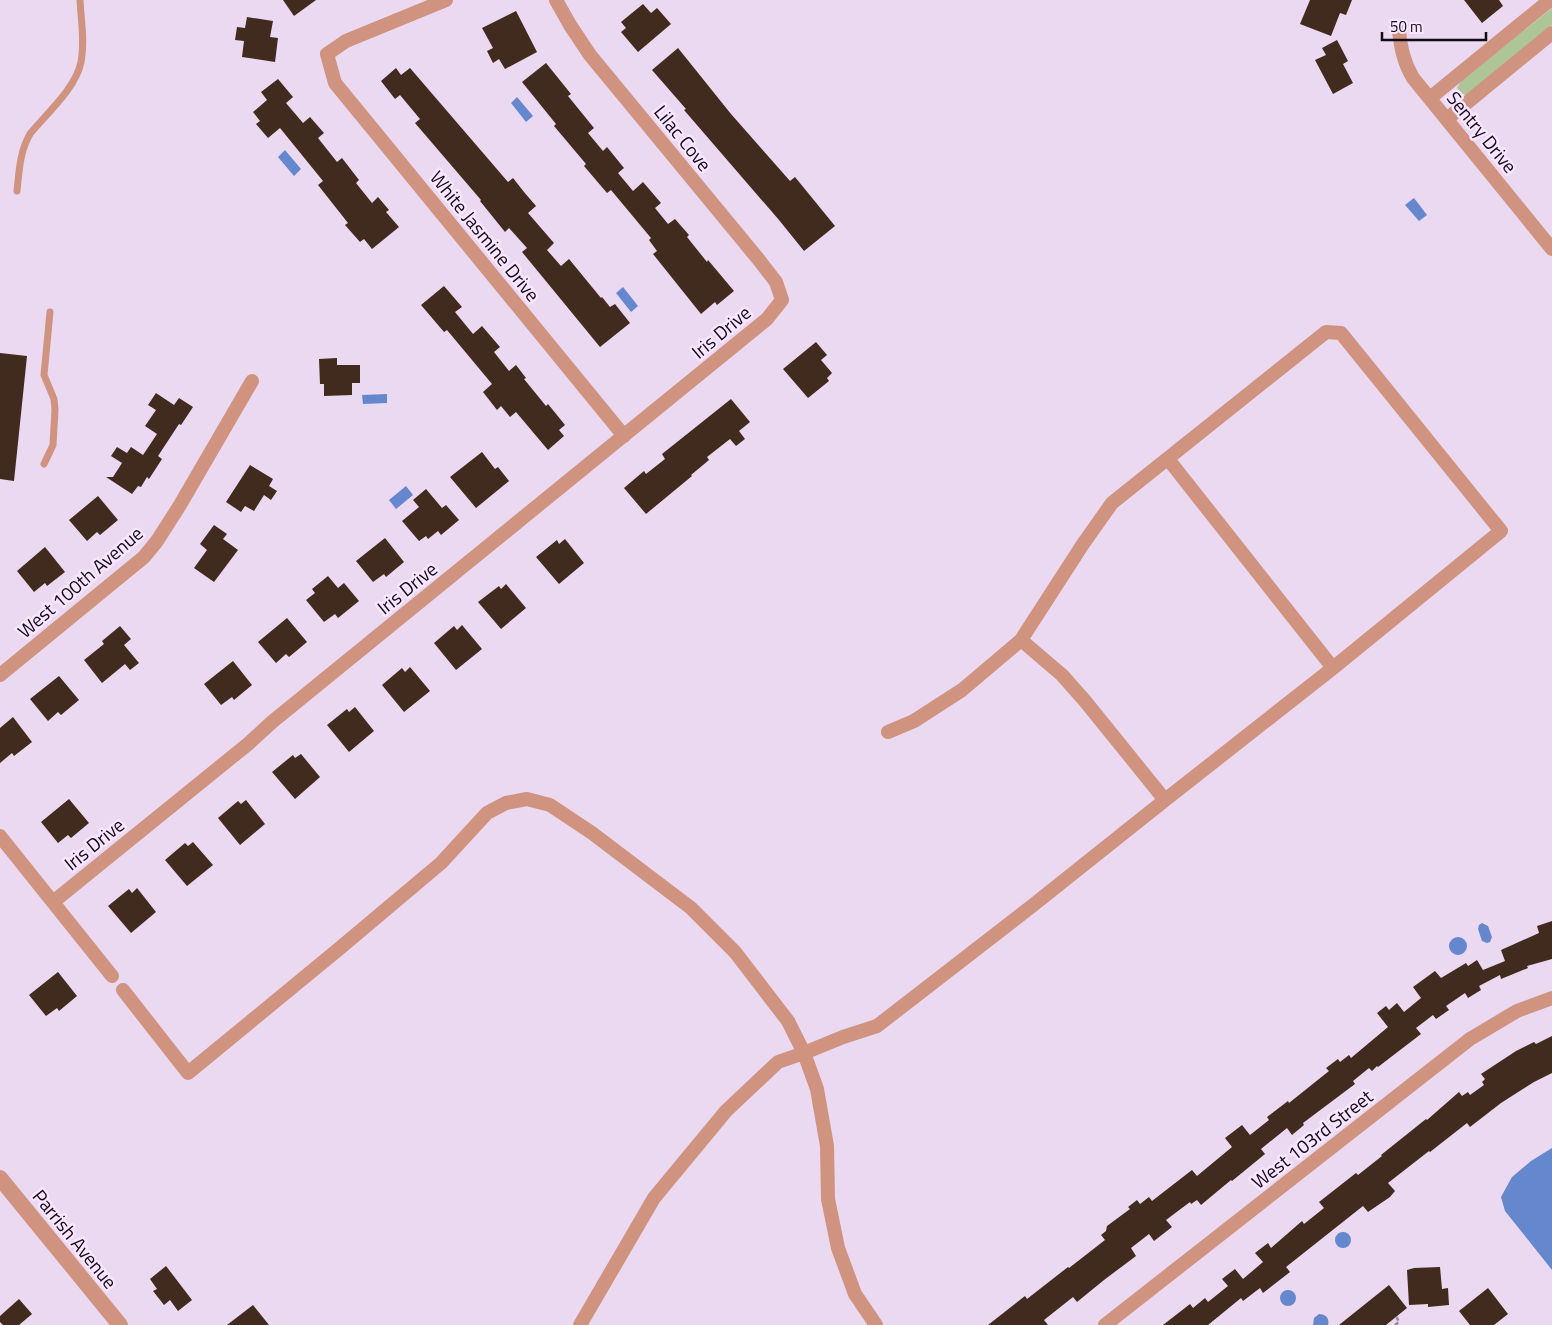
<svg xmlns="http://www.w3.org/2000/svg" width="1552" height="1325" font-family="'Titillium Web',sans-serif">
	<rect width="100%" height="100%" fill="#ebd8f1"/>
	<path fill="#aec697" d="M1552,8v17l-86,70 -7,-2 -2,-5 4,-7z"/>
	<path fill="#6587ce" d="M517,97l16,19 -7,6 -15,-19z
		M285,150l16,19 -7,7 -16,-19z
		M1414,198l13,17 -8,6 -14,-16z
		M623,287l15,19 -7,6 -15,-19z
		M387,394v9l-24,1 -1,-9z
		M406,486l7,9 -17,14 -7,-9z
		M1482,923l6,3 4,11 -2,5 -3,1 -5,-2 -4,-12 1,-4z
		M1449 946a9 9 0 1 1 18 0a9 9 0 1 1-18 0Z
		M1552,1148v122l-47,-59 -4,-14 11,-20 19,-16z
		M1335 1240a8 8 0 1 1 16 0a8 8 0 1 1-16 0Z
		M1280 1298a8 8 0 1 1 16 0a8 8 0 1 1-16 0Z
		M1319,1314c6,0 11,4 9,11h-15l1,-7z"/>
	<path fill="#412a1e" d="M283,0h33l-22,16z
		M1310,0h42l-6,15 -6,-2 -9,23 -31,-12z
		M1464,0h35l4,6 -21,17z
		M643,4l8,9 6,-5 14,16 -33,28 -17,-20 5,-4 -5,-6z
		M516,11l21,41 -32,17 -6,-10 -6,4 -6,-12 6,-3 -11,-20z
		M247,17l26,4 -3,16 8,1 -3,24 -33,-5 2,-16 -9,-1 2,-13 8,1z
		M1337,40l11,21 -5,3 10,19 -20,11 -18,-34 11,-5 -4,-7z
		M678,48l53,66 59,67 5,-4 40,49 -31,25 -25,-31 -95,-110 2,-1 -34,-39z
		M546,63l25,31 -3,2 26,32 -6,5 15,18 4,-4 17,21 -6,5 15,18 10,-9 18,21 -6,5 13,16 7,-5 14,16 -2,2 20,25 1,-2 26,31 -17,14 -2,-3 -14,12 -48,-60 4,-3 -8,-11 2,-2 -40,-48 -4,3 -23,-27 2,-2 -32,-38 2,-2 -34,-42z
		M396,68l5,7 9,-7 98,114 5,-4 11,14 12,14 -8,7 26,30 -7,7 14,16 8,-7 32,39 1,-1 8,10 5,-3 15,19 -30,24 -78,-95 5,-4 -18,-20 -4,4 -25,-31 1,-1 -66,-77 5,-4 -20,-24 -5,4 -14,-18z
		M278,79l15,18 -7,6 17,20 7,-6 14,16 -6,5 19,24 5,-4 17,22 -3,3 16,20 6,-6 11,13 -3,2 13,15 -27,22 -8,-10 -4,3 -15,-17 3,-2 -30,-38 5,-4 -43,-53 -12,10 -12,-14 4,-3 -7,-9 14,-12 -6,-8z
		M444,286l18,21 -7,5 18,22 9,-8 18,21 -6,5 15,19 7,-6 10,13 -2,1 22,27 2,-2 17,21 -6,5 5,6 -16,14 -32,-38 -6,5 -9,-11 -4,4 -14,-18 9,-8 -45,-54 -3,2 -23,-27z
		M816,342l11,13 -6,5 11,13 -5,5 2,3 -21,17 -25,-29z
		M0,353l27,3 -13,125 -14,-2z
		M337,358v7h23v18h-8v12l-28,1v-12h-4l-1,-25z
		M156,393l18,12 5,-7 14,9 -12,18 -2,-1 -21,32 4,3 -13,20 -2,-2 -6,10 -3,-1 -6,8 -26,-17h7l9,-14 -11,-7 6,-9 10,6 4,-6 12,8 14,-21 -12,-8 11,-16 -8,-5z
		M731,399l19,23 -11,9 6,8 -9,7 -6,-7 -23,18 2,3 -18,15 1,1 -46,38 -22,-26 20,-17 2,3 19,-15 -3,-5z
		M482,452l13,17 3,-2 11,14 -33,27 -26,-31z
		M250,465l23,14 -4,7 8,5 -6,9 -7,-5 -10,16 -9,-5 -4,6 -15,-10z
		M426,489l16,19 4,-3 13,15 -18,15 -3,-4 -10,8 -2,-3 -7,5 -17,-20 17,-14 -6,-7z
		M98,496l20,24 -18,15 -3,-3 -10,9 -18,-21z
		M214,525l13,9 -4,5 15,11 -24,32 -20,-14 13,-18 -7,-6z
		M385,538l19,24 -18,15 -2,-3 -11,8 -17,-21z
		M565,539l19,24 -25,21 -23,-27 21,-17 2,4z
		M45,547l20,25 -18,14 -2,-3 -11,9 -17,-21z
		M328,576l10,12 6,-5 15,18 -21,17 -3,-4 -11,8 -18,-22 9,-7 -3,-4z
		M506,584l20,24 -25,21 -23,-27 21,-16 2,3z
		M287,618l20,24 -18,15 -3,-3 -10,9 -18,-21z
		M462,625l20,24 -26,21 -22,-27 20,-17 3,4z
		M120,626l11,13 -7,6 15,18 -9,7 -5,-6 -23,19 -18,-23 20,-16 -2,-3z
		M233,661l19,24 -18,15 -2,-3 -11,8 -17,-21z
		M410,667l20,24 -26,21 -22,-27 20,-17 3,4z
		M59,676l20,24 -18,15 -3,-3 -10,9 -18,-22z
		M355,707l19,24 -25,21 -22,-27 20,-16 2,3z
		M13,717l19,25 -18,14 -2,-3 -12,10v-35z
		M301,754l19,23 -25,22 -23,-27 21,-17 2,3z
		M69,799l20,24 -18,15 -3,-3 -10,8 -17,-21z
		M246,800l19,24 -25,21 -22,-27 20,-17 3,3z
		M193,842l20,23 -26,21 -22,-26 20,-17 3,3z
		M137,888l19,24 -25,21 -23,-27 21,-17 3,4z
		M1552,921v38l-25,7 1,2 -27,11 -1,-4 -21,11 2,4 -13,8 -3,-5 -19,13 3,4 -13,9 -3,-4 -17,13 5,6 -43,33 -1,-1 -5,5 -3,-3 -16,13 2,3 -52,39 1,2 -12,10 -5,-7 -26,21 4,5 -33,27 -1,-1 -30,25 -4,-5 -6,4 -1,-2 -24,18 6,7 -18,14 -5,-7 -18,14 5,8 -32,24 -27,22 -4,-5 -5,4 -24,19 4,5h-60l37,-29 2,3 41,-32 1,1 36,-28 -4,-5 5,-4 1,-5 23,-17 -2,-2 9,-7 3,4 9,-7 3,4 40,-31 5,6 35,-29 -7,-9 17,-13 8,10 19,-15 -2,-3 21,-16 1,2 40,-32 -3,-3 12,-9 2,3 9,-7 2,3 37,-31 -11,-14 9,-7 3,4 8,-7 7,9 17,-14 -8,-11 22,-16 6,7 25,-15 2,3 9,-6 6,10 22,-9 -4,-11 38,-17 -2,-7z
		M58,972l19,24 -18,15 -2,-3 -11,8 -17,-21z
		M1552,1036v37l-18,9 -33,21 -31,24 -3,-4 -37,29 -1,-1 -41,32 7,8 -5,6 -22,15 -5,-6 -77,61 4,5 -27,21 -3,-5 -17,13 -2,-3 -33,27h-45l27,-21 3,4 12,-10 3,4 20,-16 -6,-7 13,-10 8,10 20,-17 -8,-9 13,-10 3,5 31,-27 2,3 20,-16 -5,-6 37,-29 2,2 24,-19 -1,-1 45,-36 1,1 32,-28 3,4 6,-4 2,3 14,-10 -2,-3 3,-3 -4,-5 35,-23 18,-9 2,2z
		M166,1266l26,34 -14,11 -8,-11 -6,5 -11,-14 4,-2 -7,-10z
		M1440,1267l2,22 6,-1 1,17 -21,2v-3l-19,1 -2,-35 7,-2z
		M1389,1285l18,23 -21,17h-47z
		M1488,1288l20,26 -14,11h-24l-11,-14z
		M19,1299l13,15 -13,11h-16l-3,-3v-6z
		M253,1305l16,20h-42z"/>
	<g fill="none" stroke-linecap="round" stroke-linejoin="round">
		<path stroke="#97899c" stroke-width="2.5" stroke-dasharray="4 2.5" stroke-linecap="butt" d="M1395,1325l4,-3 -3,-6"/>
		<path stroke="#cf9380" stroke-width="7" d="M17,191c2,-20 3,-40 13,-57 17,-21 46,-46 51,-72 4,-20 0,-42 -1,-62
			M44,464l9,-19 2,-35 -1,-11 -10,-24 6,-63"/>
		<path stroke="#cf9380" stroke-width="14" d="M446,0l-100,41 -19,13 8,29 289,353
			M1399,31c2,18 5,32 14,47l139,171
			M1430,98l120,-98
			M1447,119l105,-86
			M1168,459l165,209
			M0,675l144,-118 13,-16 23,-36 72,-124
			M888,732l26,-11 48,-31 59,-50
			M0,836l112,140
			M53,902l195,-158 24,-22 495,-403 15,-19 -6,-18 -17,-22 -169,-205 -20,-30 -14,-25
			M123,990l65,83 152,-125 101,-85 46,-50 19,-10 21,-4 23,6 42,28 99,75 44,44 53,69 16,32 -26,9 -52,49 -72,87 -74,127
			M876,1325l-21,-31 -17,-46 -10,-49 -1,-53 -10,-57 -13,-36 39,-16 34,-11 155,-120 133,-106 -80,-99 -23,-26 -41,-35 62,-96 29,-41 214,-171 15,1 160,198 -168,137 -168,132
			M1105,1325l365,-286 47,-28 35,-13"/>
		<path stroke="#cf9380" stroke-width="16" d="M0,1178l120,147"/>
	</g>
	<g text-anchor="middle" stroke-width="5" stroke-linejoin="round" paint-order="stroke">
		<g font-size="19" fill="#120b14" stroke="#f8e5ff">
			<text transform="translate(1482 132) rotate(51)" y="7">Sentry Drive</text>
			<text transform="translate(683 138) rotate(51)" y="7">Lilac Cove</text>
			<text transform="translate(485 236) rotate(51)" y="7">White Jasmine Drive</text>
			<text transform="translate(721 332) rotate(-40)" y="7">Iris Drive</text>
			<text transform="translate(80 582) rotate(-41)" y="7">West 100th Avenue</text>
			<text transform="translate(407 588) rotate(-39)" y="7">Iris Drive</text>
			<text transform="translate(94 844) rotate(-39)" y="7">Iris Drive</text>
			<text transform="translate(1312 1139) rotate(-38)" y="7">West 103rd Street</text>
			<text transform="translate(75 1239) rotate(51)" y="7">Parrish Avenue</text>
		</g>
	</g>
	<path d="M1382 32v8h104v-8" fill="none" stroke="#120b14" stroke-width="2.5"/>
	<text x="1390" y="32" font-size="15" fill="#120b14" stroke="#f8e5ff" stroke-width="4" paint-order="stroke">50 m</text>
</svg>
